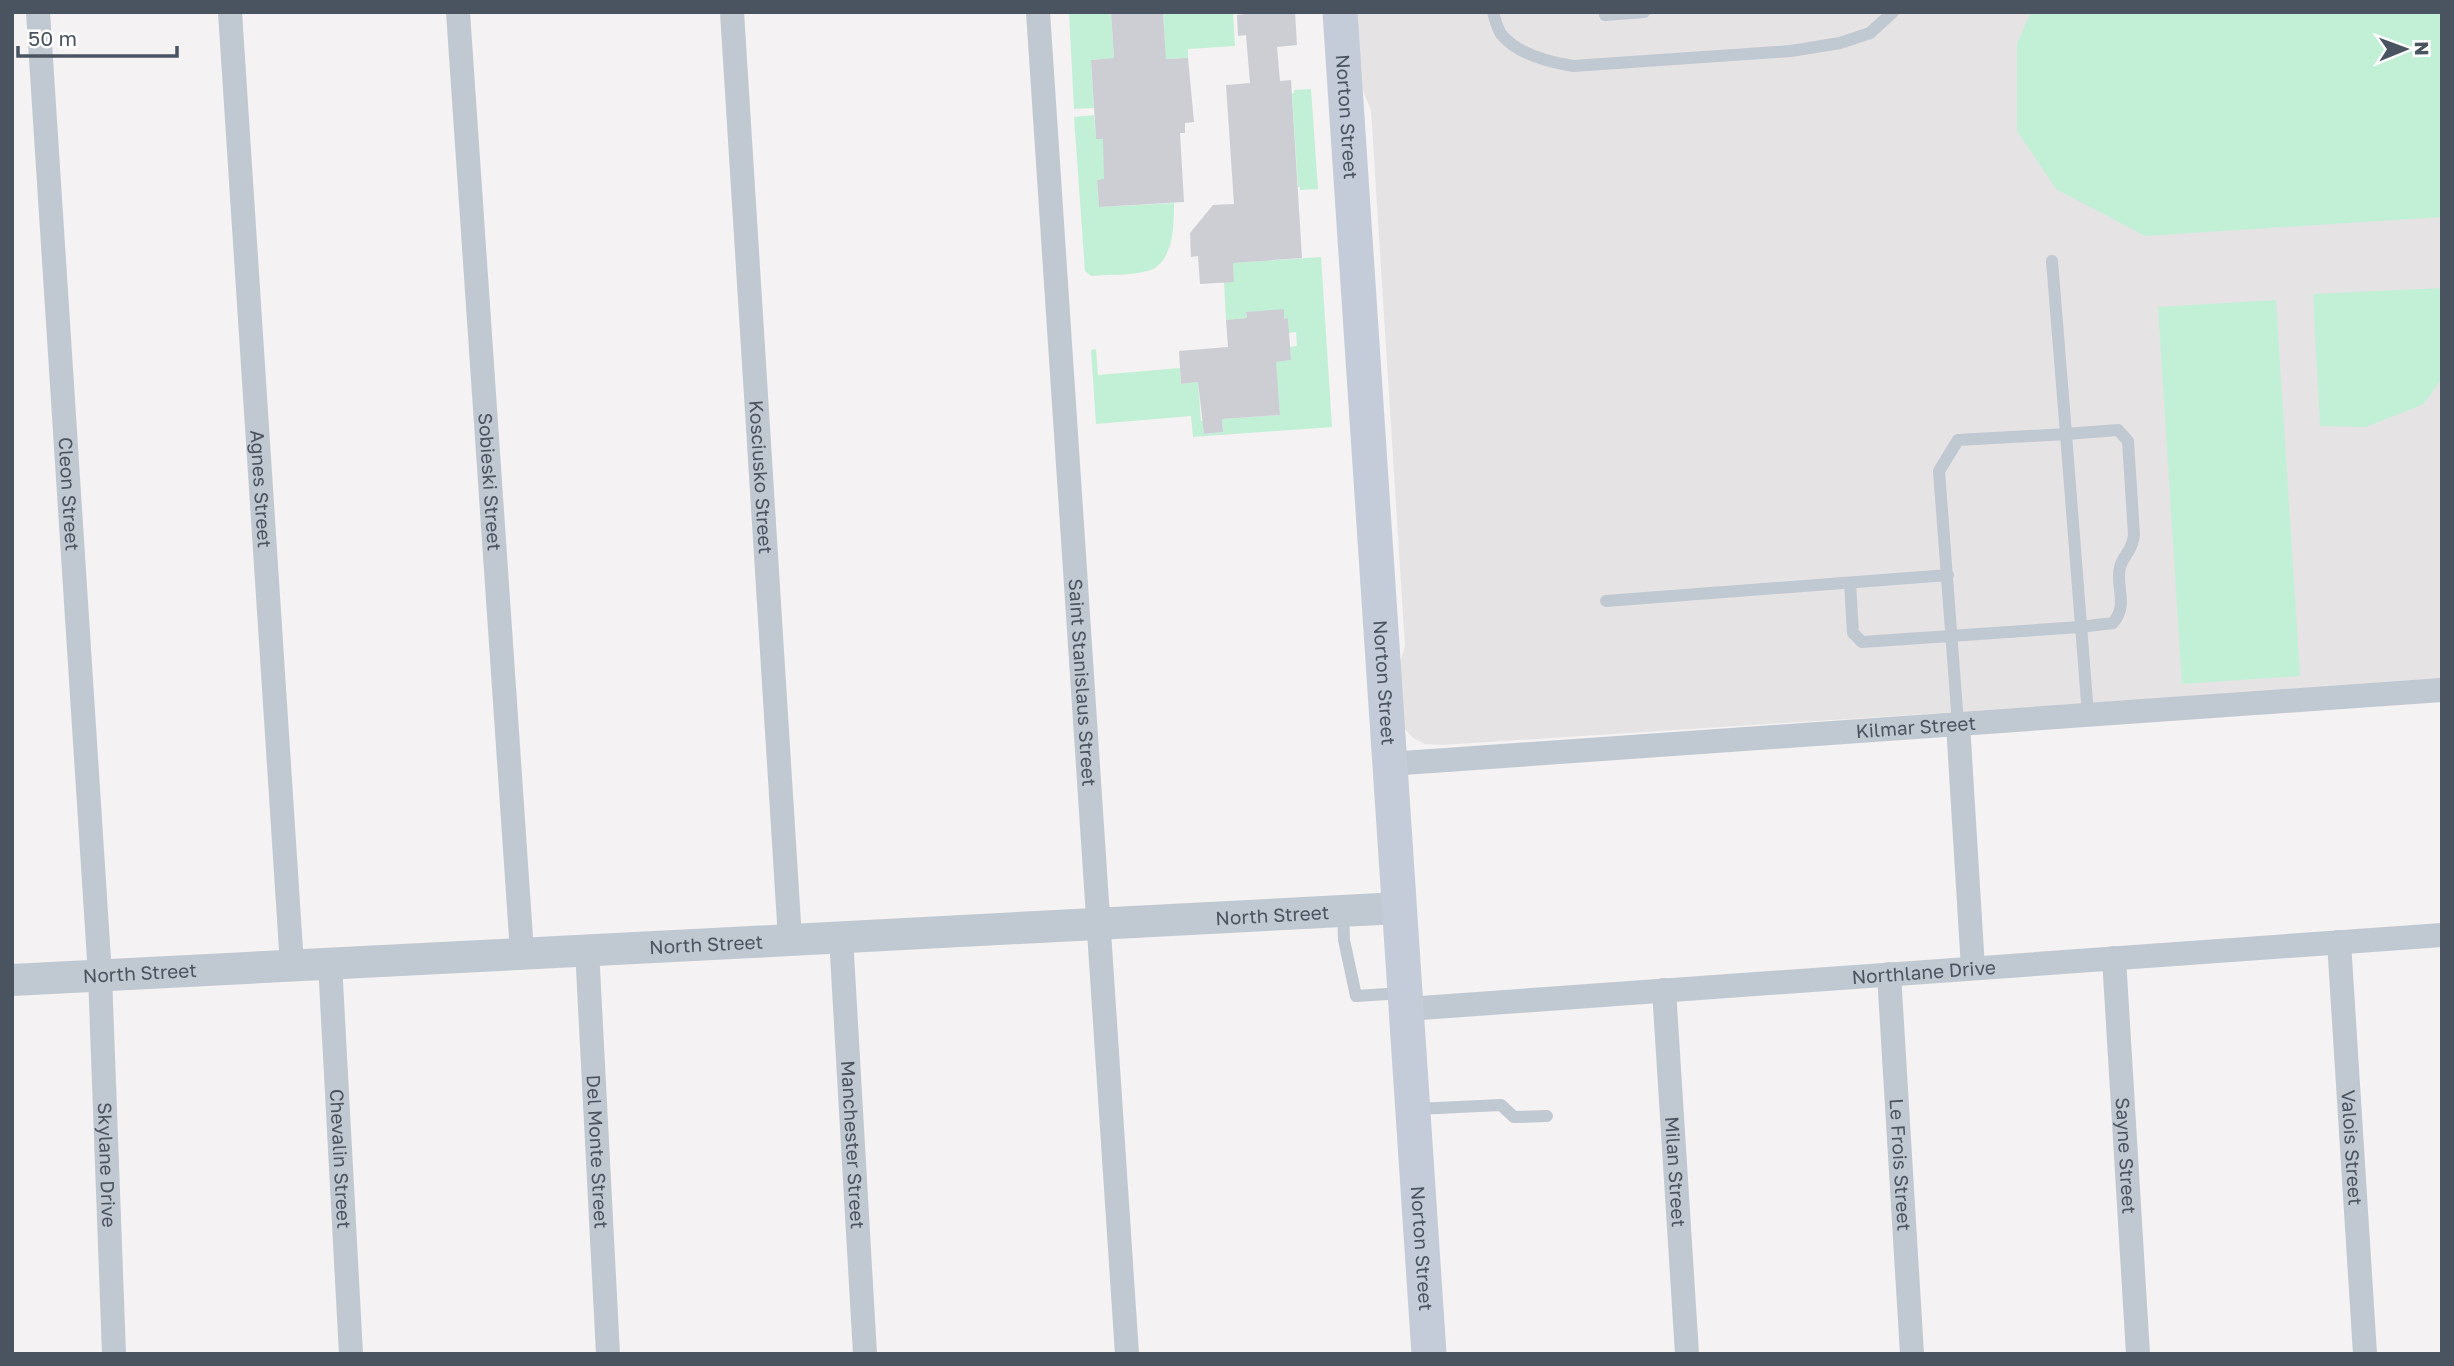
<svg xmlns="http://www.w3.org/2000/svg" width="2454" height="1366" font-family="'Golos Text',sans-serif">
	<rect width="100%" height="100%" fill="#f4f2f2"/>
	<path fill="#e5e3e4" d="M1357,12h1085v669l-1000,64 -17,-1 -12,-6 -8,-9 -7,-60 7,-23 -34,-536 -10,-24z"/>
	<path fill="#c2f0d7" d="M1069,12h42l3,46 -23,2 3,48 -20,1z
		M1163,12h70l2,34 -47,3v9l-22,1z
		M2031,12h411v205l-297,19 -89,-47 -39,-58v-87z
		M1311,89l7,100 -18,1v-3h-2l-6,-93 2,-1v-3z
		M1094,115l2,24 18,-1 -10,41 -7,1 2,27 75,-4c0,21 0,62 -27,68 -17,5 -38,3 -56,5l-6,-5 -11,-154z
		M1321,257l11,170 -139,10 -2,-21 -95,8 -5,-74 5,-1 2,26 82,-7 1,16 17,-2 3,39h2l1,13 19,-2 -1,-13 58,-4 -5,-53 16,-2 -1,-13 7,-1 -1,-14 -7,1 -1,-14h-4v-9l-38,3 1,5 -21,2 -2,-38 10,-1 -1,-18z
		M2442,288v90l-18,26 -58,23 -46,-1 -7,-132z
		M2276,300l24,376 -118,8 -24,-377z"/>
	<path fill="#ccced4" d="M1111,12h52l3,47 22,-1 6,64 -9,1v10h-5l4,69 -85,5 -2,-27 7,-1 -1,-40h-7l-5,-79 23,-2z
		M1245,12h50l2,33 -20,2 3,34 11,-1 11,178 -69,5 1,19 -34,2 -2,-28 -7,1 -1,-24 23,-28 21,-1 -8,-119 24,-2 -4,-48 -8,1 -1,-21 8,-1z
		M1284,309v10l4,-1 3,42 -15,2 4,53 -58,4 1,13 -19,2 -6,-52 -17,2 -2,-33 49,-4 -2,-27 21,-2 -1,-6z"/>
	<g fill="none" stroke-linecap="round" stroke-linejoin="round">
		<path stroke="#c0c8d1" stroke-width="12" d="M1493,12c2,7 4,16 8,22 16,20 47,28 72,32l218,-15 49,-8 30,-10 23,-21
			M1605,12v3l39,-3
			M1850,583l3,50 9,9 218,-15 33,-4c16,-19 2,-36 7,-56 4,-13 12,-15 14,-32l-6,-94 -10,-11 -52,4 -14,-173
			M1606,601l342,-26
			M1958,724l-19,-253 19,-31 108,-6 22,281
			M1343,912l1,28 12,56 47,-3
			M1416,1109l85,-4 13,12 33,-1"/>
		<g stroke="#c0c8d1" stroke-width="24">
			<path id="s1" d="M38,12l62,963 14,379"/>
			<path id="s2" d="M230,12l62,953"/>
			<path id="s3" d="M458,12l64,940"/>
			<path id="s4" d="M732,12l58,927"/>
			<path id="s5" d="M1038,12l89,1342"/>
			<path d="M1958,724l15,244"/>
			<path id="s6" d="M1389,764l1053,-74"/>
			<path id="s7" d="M841,937l24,417"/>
			<path id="s8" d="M2339,942l26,412"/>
			<path id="s9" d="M587,949l21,405"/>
			<path id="s10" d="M2114,958l24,396"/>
			<path id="s11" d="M330,963l21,391"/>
			<path id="s12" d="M1889,974l23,380"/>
			<path id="s13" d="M1664,990l23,364"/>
			<path id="s14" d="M1407,1009l1035,-74"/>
		</g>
		<path stroke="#c0c8d1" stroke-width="32" id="s15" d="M12,980c462,-26 925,-45 1387,-72"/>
		<path stroke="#c3ccd8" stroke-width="35" id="s16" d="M1340,12l89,1342"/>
	</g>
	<g text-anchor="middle" stroke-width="5" stroke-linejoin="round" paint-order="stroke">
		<g font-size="19" fill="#4a5460" stroke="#fff">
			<text dy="7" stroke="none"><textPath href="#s16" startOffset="105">Norton Street</textPath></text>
			<text dy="7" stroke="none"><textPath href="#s4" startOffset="466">Kosciusko Street</textPath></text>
			<text dy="7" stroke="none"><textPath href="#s3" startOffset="471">Sobieski Street</textPath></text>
			<text dy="7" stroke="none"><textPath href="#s2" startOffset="478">Agnes Street</textPath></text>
			<text dy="7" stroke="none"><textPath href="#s1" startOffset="483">Cleon Street</textPath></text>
			<text dy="7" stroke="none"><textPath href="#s5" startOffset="672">Saint Stanislaus Street</textPath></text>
			<text dy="7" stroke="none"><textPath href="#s16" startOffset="672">Norton Street</textPath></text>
			<text dy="7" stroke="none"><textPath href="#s6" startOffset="528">Kilmar Street</textPath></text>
			<text dy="7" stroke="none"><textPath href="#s15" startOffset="1262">North Street</textPath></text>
			<text dy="7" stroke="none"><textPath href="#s15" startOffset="695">North Street</textPath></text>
			<text dy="7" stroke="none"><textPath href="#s14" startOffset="518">Northlane Drive</textPath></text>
			<text dy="7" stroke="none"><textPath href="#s15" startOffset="128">North Street</textPath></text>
			<text dy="7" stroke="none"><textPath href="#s7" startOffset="208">Manchester Street</textPath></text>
			<text dy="7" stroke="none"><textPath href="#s8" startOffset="206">Valois Street</textPath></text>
			<text dy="7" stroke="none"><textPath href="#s9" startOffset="203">Del Monte Street</textPath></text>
			<text dy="7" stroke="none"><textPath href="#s10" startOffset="198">Sayne Street</textPath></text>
			<text dy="7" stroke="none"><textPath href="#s11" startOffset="196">Chevalin Street</textPath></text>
			<text dy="7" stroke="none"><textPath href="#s1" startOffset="1155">Skylane Drive</textPath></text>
			<text dy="7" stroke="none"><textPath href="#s12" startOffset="191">Le Frois Street</textPath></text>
			<text dy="7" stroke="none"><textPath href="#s13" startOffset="182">Milan Street</textPath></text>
			<text dy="7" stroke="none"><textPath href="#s16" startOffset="1239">Norton Street</textPath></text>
		</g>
	</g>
	<rect width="2454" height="1366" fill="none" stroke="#4a5460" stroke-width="28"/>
	<g transform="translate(2405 49) rotate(89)" stroke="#ffffff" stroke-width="5" paint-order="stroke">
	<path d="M0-5L12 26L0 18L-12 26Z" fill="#4a5460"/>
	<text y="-10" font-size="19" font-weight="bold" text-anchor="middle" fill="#4a5460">N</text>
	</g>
	<path d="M18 46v10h159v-10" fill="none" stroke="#4a5460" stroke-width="3.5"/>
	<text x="28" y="46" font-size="21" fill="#4a5460" stroke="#ffffff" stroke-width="5" paint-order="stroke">50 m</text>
</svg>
